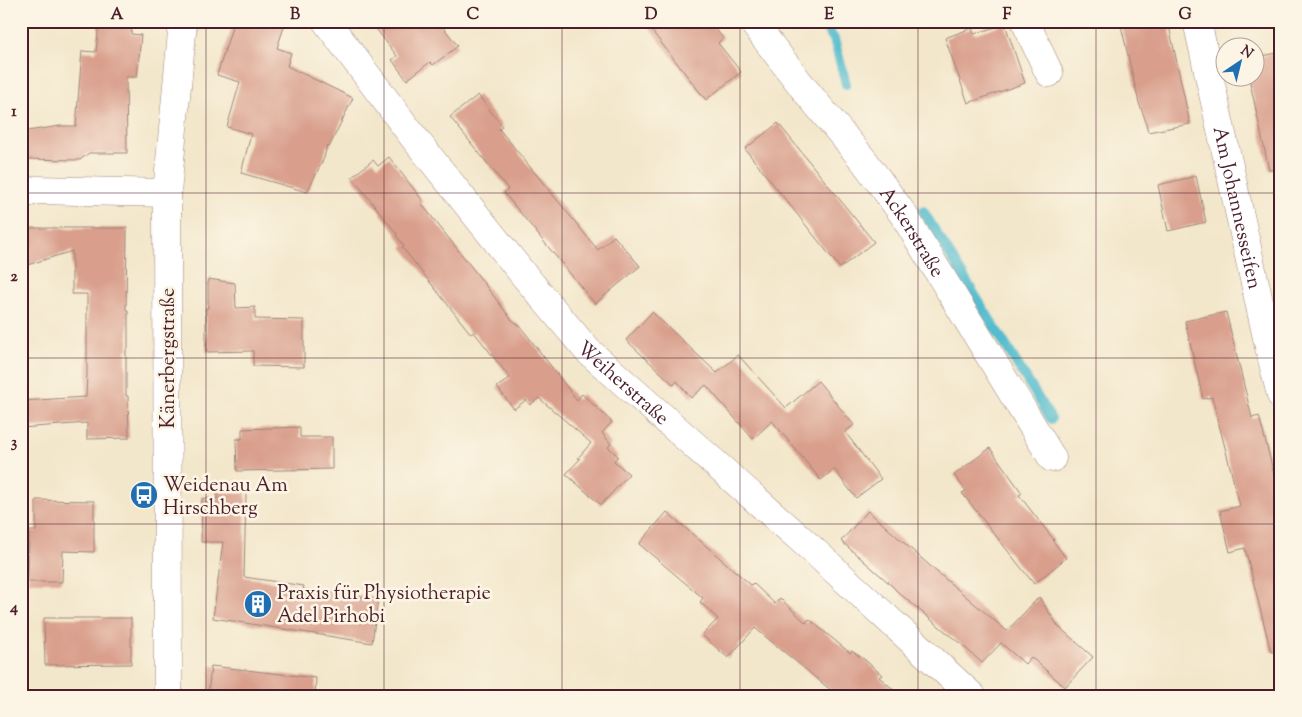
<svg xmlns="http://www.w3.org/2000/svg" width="1302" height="717" font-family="'Sorts Mill Goudy',serif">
	<rect width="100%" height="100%" fill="#fcf5e5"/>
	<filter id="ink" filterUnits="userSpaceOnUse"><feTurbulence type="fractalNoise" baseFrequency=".02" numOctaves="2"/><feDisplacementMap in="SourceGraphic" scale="10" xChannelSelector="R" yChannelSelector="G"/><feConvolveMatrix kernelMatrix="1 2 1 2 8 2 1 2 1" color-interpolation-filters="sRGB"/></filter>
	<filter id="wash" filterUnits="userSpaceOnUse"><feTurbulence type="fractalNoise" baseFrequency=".0096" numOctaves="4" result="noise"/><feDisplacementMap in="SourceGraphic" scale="20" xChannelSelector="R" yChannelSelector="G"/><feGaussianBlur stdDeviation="1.12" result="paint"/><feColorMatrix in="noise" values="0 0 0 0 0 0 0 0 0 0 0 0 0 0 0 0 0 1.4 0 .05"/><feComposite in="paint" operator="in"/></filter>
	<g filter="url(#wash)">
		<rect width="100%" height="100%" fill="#f3e7cb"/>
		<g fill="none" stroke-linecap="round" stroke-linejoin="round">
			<path stroke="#52bcce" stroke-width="10" d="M821,21l13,18 12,45
				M923,211l128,208"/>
		</g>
		<g id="blocks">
			<path fill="#d99f8c" d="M99,21h33l-1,13 10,1 -4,42h-11l1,76h-38l-9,7 -59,-1v-27l39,-6h16l6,-75 14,1z
				M234,21h52l-9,27 14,5 -4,13 66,32 -24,49 -2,-2 -3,13 -17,34 -66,-19 10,-39 -24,-7 13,-45 -23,-7z
				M370,21h68l20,25 -25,19 -3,-3 -23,18 -15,-20 5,-4z
				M644,21h65l14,17 -5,5 23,29 -35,28z
				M1120,21h48l22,103 -42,8 -3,-13 -6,-16z
				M1005,24l20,59 -57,20 -23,-65 27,-10 2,6z
				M1281,52v117l-12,1 -20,-92h5v-20z
				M478,95l24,31 -3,3 99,121 16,-14 26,30 -45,38 -91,-111 4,-4 -58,-72z
				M778,123l96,119 -34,26 -95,-119z
				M389,157l34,44 -2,2 59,75 31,41 9,7 57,74 5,-6 30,28 -10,11 9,11 -3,3 10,9 -4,5 15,13 -28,31 -35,-31 14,-15 -2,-1 13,-15 -52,-45 -9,7 -4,-5 -12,9 -17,-22 13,-9 -36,-46 -3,2 -69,-87 2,-1 -8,-11 1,-1 -45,-57 21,-17 5,6z
				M1196,176l10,46 -38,9 -10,-46z
				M21,228h106l-1,82h2v39l-2,1v46h2l1,42 -42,1v-16l-66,5v-27l65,-4 1,-24v-79h-15v-43l-51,16z
				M208,279l27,4 1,25 19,-1v12l49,1v47l-51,-1v-15l-47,1v-44h2z
				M652,312l65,61 21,-18 48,53 32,-27 36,44 -9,7 36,47 -25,19 -22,-29 -13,11 -49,-59 -19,18 -47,-54 -15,13 -14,-17 -3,4 -48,-45z
				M1226,312l26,106 7,-2 22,85v150l-10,1 -26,-104 -15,4 -10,-41 20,-5 -28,-109 -9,2 -18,-78z
				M300,427v10h32v32l-95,2 -1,-32h6v-10z
				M990,448l32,45 -3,2 35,45 -1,1 13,17 -32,26 -72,-91 4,-2 -12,-16z
				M217,492l29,1 -2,84 60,9 -1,3 75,10 -6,44 -159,-25 10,-76h-22l1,-44 15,1z
				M36,500l58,1v51l-31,-1 -1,31h-34l1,-51h7z
				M868,511l69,61 70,59 32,-34 19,29 35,31 -28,30 -34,-30 -6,7 -24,-21 -19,20 -23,-21h-1l-59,-49 -10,-10 -48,-42z
				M667,512l84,73 2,-2 22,21 5,-6 26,25 3,-4 41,34 2,-2 13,9 17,15 -3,2 22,19h-63l-83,-68 -27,30 -26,-23 16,-16 -18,-17 3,-4 -64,-54z
				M44,618h87v46l-86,1z
				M211,666l105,12 -1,18h-107z"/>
		</g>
	</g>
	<g filter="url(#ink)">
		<use href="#blocks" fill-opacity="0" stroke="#9e837b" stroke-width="1"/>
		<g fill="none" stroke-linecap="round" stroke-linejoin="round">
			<defs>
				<g id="minor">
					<path id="s1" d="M326,21l89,118 108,135 64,76 227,201 158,145"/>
					<path id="s2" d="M752,21l53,69 60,72 38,52 149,244"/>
					<path d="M1025,21l24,52"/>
					<path id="s3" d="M1197,21l72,326 12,48"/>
					<path d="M21,195l15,-5 131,3"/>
					<path d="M168,696l-1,-503 16,-172"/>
				</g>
			</defs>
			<use href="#minor" stroke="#9e837b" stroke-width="29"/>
			<use href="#minor" stroke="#fff" stroke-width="28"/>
		</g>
	</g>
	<path fill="none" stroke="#4a1f2b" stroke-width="1" stroke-opacity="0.55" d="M206,21v675M384,21v675M562,21v675M740,21v675M918,21v675M1096,21v675M21,193h1260M21,358h1260M21,524h1260"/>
	<defs>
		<symbol id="bus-disc" viewBox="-11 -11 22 22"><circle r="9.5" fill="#1f6fb2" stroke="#fcf5e5"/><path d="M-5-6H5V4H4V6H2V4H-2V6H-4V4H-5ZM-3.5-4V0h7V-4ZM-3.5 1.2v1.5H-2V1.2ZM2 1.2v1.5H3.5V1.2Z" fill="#fff"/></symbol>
		<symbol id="building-disc" viewBox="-11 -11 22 22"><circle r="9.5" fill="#1f6fb2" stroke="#fcf5e5"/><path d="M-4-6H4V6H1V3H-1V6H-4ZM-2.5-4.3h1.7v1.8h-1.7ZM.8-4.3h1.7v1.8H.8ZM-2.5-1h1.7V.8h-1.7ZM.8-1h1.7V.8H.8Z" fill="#fff"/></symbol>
	</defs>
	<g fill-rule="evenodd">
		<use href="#bus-disc" x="128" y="479" width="32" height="32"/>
		<use href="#building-disc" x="242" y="588" width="32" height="32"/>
	</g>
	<g text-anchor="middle" stroke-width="5" stroke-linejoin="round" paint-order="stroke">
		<g font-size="20" fill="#4a1f2b" stroke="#fcf5e5">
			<text dy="7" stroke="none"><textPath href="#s3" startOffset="191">Am Johannesseifen</textPath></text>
			<text dy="7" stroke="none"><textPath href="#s2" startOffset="265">Ackerstraße</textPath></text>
			<text transform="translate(167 358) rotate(-90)" y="7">Känerbergstraße</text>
			<text dy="7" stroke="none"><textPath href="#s1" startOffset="469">Weiherstraße</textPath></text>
		</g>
		<g font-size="20" fill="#4a1f2b" stroke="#fcf5e5" text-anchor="start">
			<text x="163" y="491">Weidenau Am<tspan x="163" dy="23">Hirschberg</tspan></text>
			<text x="277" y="599">Praxis für Physiotherapie<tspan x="277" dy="23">Adel Pirhobi</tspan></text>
		</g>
	</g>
	<rect width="1302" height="717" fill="none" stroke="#fcf5e5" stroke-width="55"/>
	<g transform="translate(1240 62) rotate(35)"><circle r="24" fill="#fcf5e5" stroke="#b59f9b"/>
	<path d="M0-4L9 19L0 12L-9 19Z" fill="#1f6fb2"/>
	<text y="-8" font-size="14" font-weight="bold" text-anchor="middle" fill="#4a1f2b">N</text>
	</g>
	<rect x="28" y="28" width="1246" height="662" fill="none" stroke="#4a1f2b" stroke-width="2"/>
	<g font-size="16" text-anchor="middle" font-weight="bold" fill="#4a1f2b">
		<text x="117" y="19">A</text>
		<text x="295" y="19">B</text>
		<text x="473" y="19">C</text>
		<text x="651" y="19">D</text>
		<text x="829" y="19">E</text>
		<text x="1007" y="19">F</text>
		<text x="1185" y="19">G</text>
		<text x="14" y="116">1</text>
		<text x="14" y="281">2</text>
		<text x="14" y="447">3</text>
		<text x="14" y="612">4</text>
	</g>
</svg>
